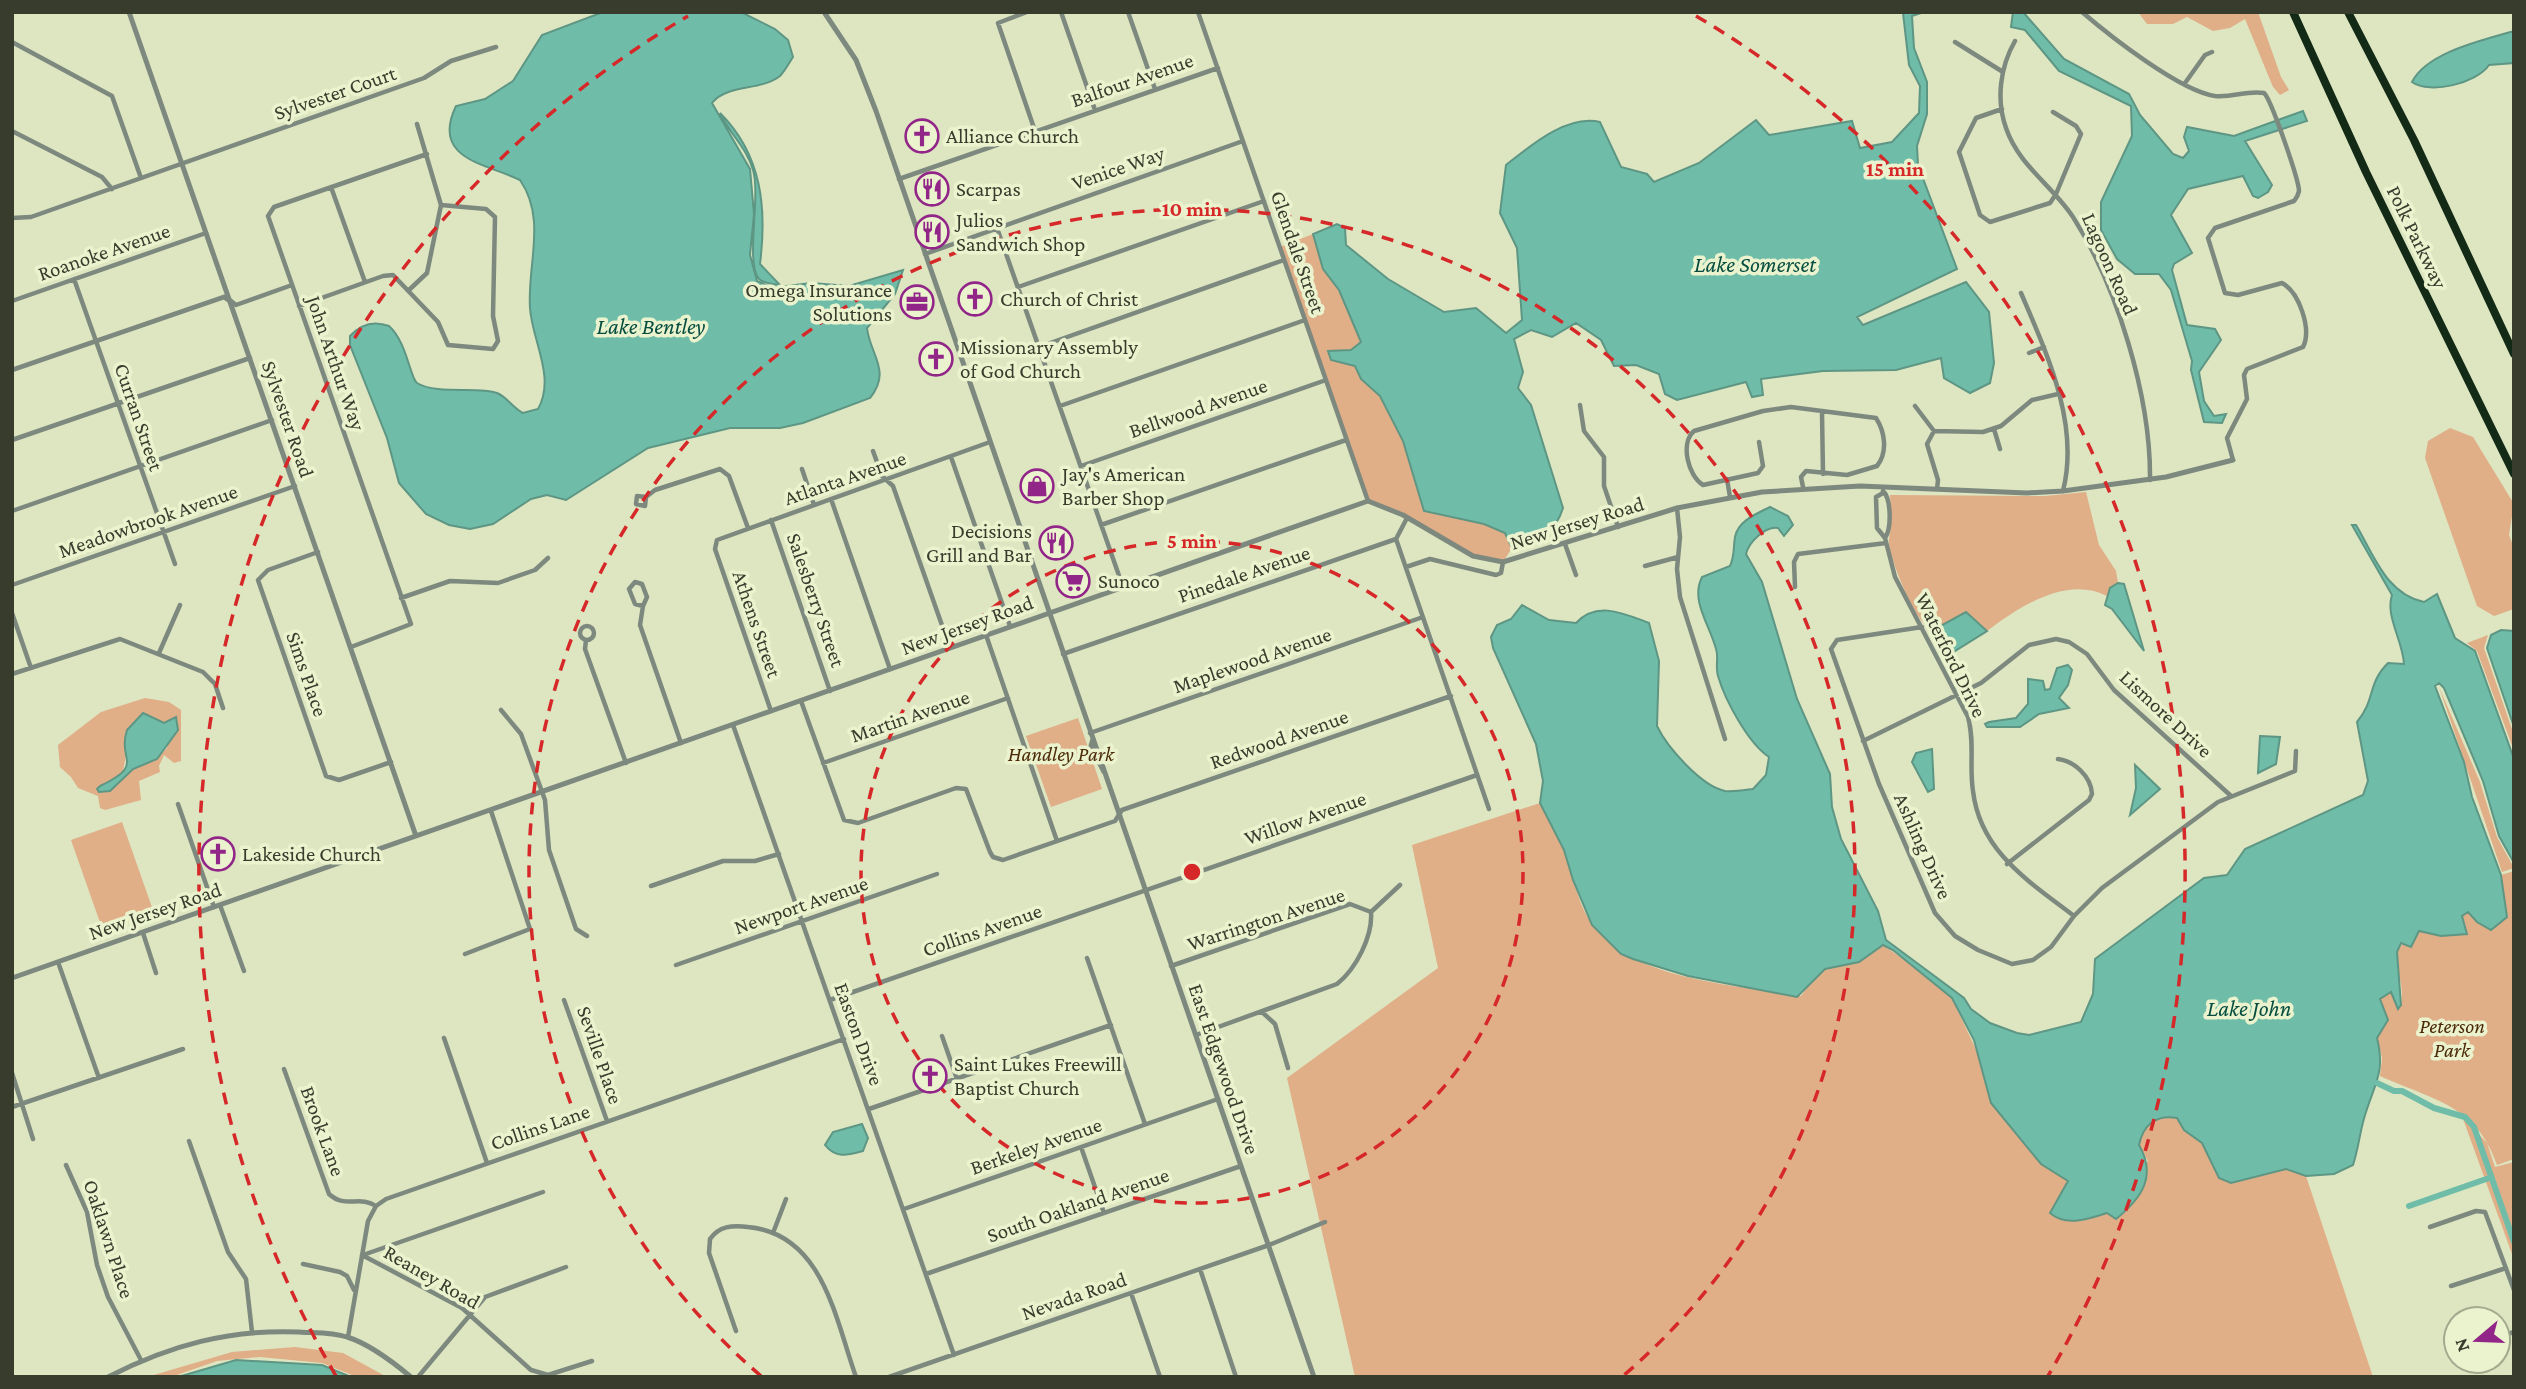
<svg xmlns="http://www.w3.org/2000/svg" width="2526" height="1389" font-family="'Crimson Pro',serif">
	<rect width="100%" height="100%" fill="#dde5c1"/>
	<path fill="#e0ae87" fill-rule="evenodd" d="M2138,12h120l23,65 8,13 -9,5 -7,-8 -28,-68 -15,9 -17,3 -26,-14 -14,7h-26z
		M1313,234l10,35 16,21 22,52 -10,8 -22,1 26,15 6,13 19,17 23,45 21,70c21,7 64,8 80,22 3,3 6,10 8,15l-9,14 -19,-2 -81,-45 -35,-14 -88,-254z
		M2450,428l23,9 41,67 -5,31 5,13v61l-20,7 -17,-10 -52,-148 3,-17z
		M2086,492l13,53 17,26 2,12 -11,13c-41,-21 -89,12 -120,35l-21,-19 -31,17c-4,-2 -7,-2 -10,-5 -11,-8 -39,-72 -36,-86 3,-14 2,-27 1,-43l155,1z
		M2488,635l-4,13 30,87v16l-37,-100 -10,-8z
		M2439,687l41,95 17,55 17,31 -12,4z
		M145,698l24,4 12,8v51l-7,2 -10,-8 -5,11 1,6 -21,9 2,19 -36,10 -5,-2 -2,-12 -20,-8 -7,-11 -11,-10 -2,-22 43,-33zM143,713l21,10 10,-5 -7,30 -10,11 -24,10 -23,22 -13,-1 26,-18 4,-23 -2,-13z
		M1078,718l24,71 -51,18 -25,-71z
		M1540,803c8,15 19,31 25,47 8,24 12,54 28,75 40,56 145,60 208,71l12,-17 12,-10 34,-7 24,-17 52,36 17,17 26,56 63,110 27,17 -17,32 31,8 25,-8 41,-52 -9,-16c4,-20 17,-31 38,-27l7,12 18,13 18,35 11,5 55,-14 20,7 67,201h-1018l-68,-299 151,-110 -26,-123z
		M122,822l32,91 -51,18 -32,-91z
		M2514,871v288l-17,6c-20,-60 -64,-65 -117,-89l2,-18 -5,-20 3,-39 12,-8 3,12 6,2c6,-36 -22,-48 17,-75l23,6 25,-10 -4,-10 6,-5 9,11 29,-19 -5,-12v-16z
		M2462,1116l25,27 8,24 19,-5 -2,92z
		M295,1347l48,6 44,24h-30l-35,-14 -62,-6 -43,4 -46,16h-24l85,-25z"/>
	<path fill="#6fbda9" stroke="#5e9684" stroke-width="2" d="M603,12h138l34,17 13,11 5,17c-4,6 -8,14 -13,19 -19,15 -53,8 -68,27l38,66 4,45 -4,41 7,26 11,5 11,1 32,-4 38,3 54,-16 -8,24 -28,34c3,27 25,43 3,70l-67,25 -23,5h-50l-82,20 -82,52 -19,-5 -16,4 -38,25 -23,5 -21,-4 -23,-11 -27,-31 -12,-45 -37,-93v-9c11,-12 23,-16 39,-10 18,16 21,52 28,57 19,12 63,3 80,10 10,4 16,15 26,20l15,-4c18,-32 -6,-68 -8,-101 -3,-43 17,-89 -10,-128 -32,-16 -90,-20 -64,-74l29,-7 28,-18 29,-46z
		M1924,12l-12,4 2,32 13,34v32l-10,32 1,19 39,104 -100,48 6,8 103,-43 23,30 5,51 -4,20 -20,10 -26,-15 -3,-20 -45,12 -73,1 -62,8 2,16 -11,2 -6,-15 -69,18 -12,-6 -6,-20 -23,-9 -22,1 -13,-26 -25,-17 -24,14 -21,-7 -17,9 9,33 -5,16 13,17 32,103c-7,24 -28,36 -51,40l-7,-15 -21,-9 -60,-13 -21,-70 -23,-45 -19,-17 -6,-13 -24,-6 -3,-9 23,-1 10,-8 -22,-52 -16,-21 -10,-35 24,-10 8,4 1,17 42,34 56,33 32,-4 30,25 16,-13 -5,-72 -17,-35 6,-48c24,-19 61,-51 94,-43l21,45 26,7 7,8 45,-19 57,-43 13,15 83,-14 8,27 32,-6 27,-29 1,-27 -11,-21 -6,-52z
		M2013,12h10l41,47 65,35 11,21 33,39 10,4 6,-7 -5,-14 3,-10 47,9 69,-25 4,10 -62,20 27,44 -4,7 -10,6 -5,-2 -10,-20 -55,13 -17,26 21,38 -18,11 -2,6 15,55 28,4 6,11 -22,32 5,29 10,15 12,-2 -4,9 -18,-1 -13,-52 1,-9 -21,-71 -12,-16h-24l-18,-15 -16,-29v-28l31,-66 -1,-30 -72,-35 -34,-41 -14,-3z
		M2514,31v32l-25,2c-12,18 -59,30 -77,17 15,-30 72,-42 102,-51z
		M720,113c42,42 47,95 40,151l20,21c-7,-1 -15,-1 -21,-6 -14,-16 2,-83 -6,-109 -6,-22 -24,-37 -33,-57z
		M1770,507l18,9 5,9 -9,11 -6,-8c-13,-2 -29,14 -32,26l16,28 35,117 33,75 2,33 9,32 37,72 8,29 78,58 7,11 19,14 27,10 12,2 52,-13 12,-28 2,-35 109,-81 23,-3 18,-26 118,-54 5,-14 -11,-59c19,-23 10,-38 31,-59l16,1c-1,-23 -19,-48 -12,-69l-40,-70h4c18,30 30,69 68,77l13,-8 18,44 20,13 39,108v104l-15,-27 -16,-55 -39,-93 -5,-5 -4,3 29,76 8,35 29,78 6,42 -16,13 -14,-8 -9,-10 -6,4 5,18 -26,2 -22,-5 -8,16 -10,-4 -4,9 4,53 -3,4 -7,-17 -11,7 8,21 -11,18c8,33 -1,43 -11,74 -6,17 -7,35 -13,53l-19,9 -28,2 -20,-7 -55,14 -12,-5 -17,-35 -18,-13 -7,-12c-21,-4 -34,7 -38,27 18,31 3,53 -23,74l-9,-6c-18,6 -41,14 -57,0l18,-32 -27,-17 -50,-61 -17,-63 -22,-42 -59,-48 -10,-5 -24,17 -34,7 -28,28 -109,-21 -55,-17 -12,-5 -29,-29 -19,-45 -9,-30 -24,-47 3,-22 -7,-37 -43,-96 -2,-11 6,-12 14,-6 11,-14 27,15 27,3c21,-23 49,-9 73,0l10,38 -2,65c10,21 44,60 68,65 9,1 20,-1 28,-2l13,-14 3,-18c-21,-14 -44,-57 -51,-81 -3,-9 1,-19 -2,-27 -6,-24 -26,-48 -14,-72l28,-11c5,-11 3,-17 5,-29 3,-16 21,-23 35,-30z
		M2118,583l6,1 20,67 -32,-42 -7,-4 5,-17z
		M1966,612l21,19 -40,25 -12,-27z
		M2501,630l13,1v96l-27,-79 4,-13z
		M2068,665l4,5 -4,15 -9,13 10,10 -30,6 -19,13h-33l-2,-3 4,-2 27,-4 12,-14v-25l15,2 2,9 5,-1 7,-21z
		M143,713l21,10 12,-6 2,13 -21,29 -24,10 -23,22 -11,1 -2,-3 3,-3c46,-22 17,-25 27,-56z
		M2260,736l20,1 -4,27 -18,9z
		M1932,749l2,40 -6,3 -16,-30 4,-9z
		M2135,765l25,24 -30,26 6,-27z
		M862,1124l6,14 -5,13c-15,4 -27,8 -38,-6l8,-13z
		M236,1360l86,5 29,12h-173z"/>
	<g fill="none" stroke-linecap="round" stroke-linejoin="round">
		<path stroke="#6fbda9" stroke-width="6" d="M2377,1083l17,8h8l32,17 31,9 9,10 40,115
			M2409,1206l80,-28"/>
		<path stroke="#7d897e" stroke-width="4.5" d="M1027,12l-29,11 37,108
			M1061,12l34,98
			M1128,12l27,77
			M1198,12l170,489
			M2082,12c28,24 98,79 133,84 17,2 32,-6 49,-3 7,6 35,87 35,98 -1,5 -2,6 -5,10l-79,27 -7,10 17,55 13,2 44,-12c17,9 30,46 21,64l-56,22 -3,6 3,24 -20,39 6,22
			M2015,41c-15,26 -19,59 -9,87 13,38 46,57 67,89 44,69 78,180 77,263
			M12,42l100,54 29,82
			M1955,42l48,30
			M2185,83l20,-28 7,-3
			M2002,109l-26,9 -17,34 21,63 10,7 60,-19 6,-9 25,-60 -5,-8 -23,-14
			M12,131l90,46 10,12
			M899,179l319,-111
			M331,187l34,95
			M12,218l19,-1 393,-139 27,-17 45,-14
			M997,228l126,359
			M925,254l318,-113
			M74,279l101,285
			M1018,287l246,-86
			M409,290l18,-17 14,-68 -24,-81
			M2021,293c26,61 59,131 42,198
			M12,301l194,-68
			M231,301l5,4 56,-20
			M299,306l84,-30 10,-1 45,47 10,23 45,4 5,-8 -5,-25 2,-99 -9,-8 -45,-4
			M1039,347l245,-87
			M2029,353l15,-6
			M1580,405l4,26 20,26v29l14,41
			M1060,406l245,-86
			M1915,406l19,25
			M1822,413l1,61
			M1994,429l6,20
			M12,440l238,-82
			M1759,442l4,24 -5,7 -55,12c-15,-9 -23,-42 -9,-54l69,-20 28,-4 85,11c9,14 12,34 1,48l-30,9 -41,-4 -5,6 2,10
			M873,451l9,25 11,10 57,162
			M951,457l59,169
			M1081,466l245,-86
			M802,469l12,36
			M1727,479l3,18
			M1937,489l1,-9 -11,-36 7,-13 49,1 18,-6 31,-26 26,-6
			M1883,491c8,7 9,37 2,47
			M1883,493l-7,4 1,31 8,10 10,39 73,140c7,25 1,49 5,74 7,61 57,91 101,125
			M646,497l-9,-1 -1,8 9,2 1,-9 9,-7 65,-21 9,7 19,52
			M831,499l59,170
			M1677,508l3,29 -3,32 3,28 45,142
			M12,511l260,-91
			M1407,518l-11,21 93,270
			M771,520l59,171
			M1101,525l245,-85
			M1565,544l11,31
			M318,552l-50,18 -10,10 68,196 13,4 52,-18
			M1645,566l33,-9
			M1406,567l24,-8 66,16 5,-2 2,-11
			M635,582l7,2 5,13 -4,9 -8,-2 -6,-15z
			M12,585l283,-99
			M1795,587l-1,-25 4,-8 88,-11
			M401,598l49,-17 48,2 37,-13 13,-12
			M643,606l-3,19 41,118
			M12,613l19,55
			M580 633a7 7 0 1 1 14 0a7 7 0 1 1-14 0Z
			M1922,627l-85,13 -6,9 48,135 56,129 20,23 23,14 34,14 21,-4 18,-13 23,-31 28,-28 116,-86 77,-31 1,-20
			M986,635l71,206
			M586,640l-1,9 41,114
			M351,647l60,-23 -143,-408 6,-9 153,-53
			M159,653l21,-48
			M1063,654l333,-115
			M12,674l108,-35 83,33 12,12 8,24
			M801,701l43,119 14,3 98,-35 10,1 24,63 3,5 10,3 112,-39 7,-11 329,-114
			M501,710l20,24 24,66 4,50 27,79 11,7
			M771,711l-56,-162 2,-9 273,-98
			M733,725l221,630
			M1090,733l333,-116
			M1863,741l118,-58 48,-38 27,-6 13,3 18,12 27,36 116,105
			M823,763l185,-65
			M178,804l36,103
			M2007,864l82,-64 3,-6c-1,-18 -18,-33 -34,-35
			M651,886l72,-25h32l24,-7
			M220,905l24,66
			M1371,912l29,-27
			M143,933l13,40
			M465,954l65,-25 -39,-118
			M1087,958l58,166
			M58,962l41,116
			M676,965l261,-91
			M1171,966l179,-62 21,8
			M564,1000l43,121
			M830,1000l647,-225
			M1262,1012l13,12 13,44
			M1196,1035l141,-51c19,-15 36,-48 34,-72
			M942,1036l15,43
			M444,1038l43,125
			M284,1069l45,125c16,15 31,1 47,12
			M12,1073l21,66
			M12,1107l171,-58
			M869,1109l242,-84
			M189,1141l39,111 18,27 6,53
			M1081,1147l23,66
			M66,1165l21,47 10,53 11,32 33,63
			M904,1209l314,-110
			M2430,1227l46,-16 9,1 29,78
			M773,1233l13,-34
			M362,1255l100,53 69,62 17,5 44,-14
			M363,1255l180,-63
			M303,1264l37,8 7,4 7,14
			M1200,1269l36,108
			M926,1274l315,-108
			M2451,1286l55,-18
			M1131,1293l29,84
			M736,1331l-27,-78 1,-14c9,-13 22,-14 38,-12 75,7 87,91 108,150
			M348,1337l20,-116 8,-15 10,-7 458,-160
			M2498,1337l16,-5
			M12,1376v1
			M418,1377l67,-80 81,-30
			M889,1377l380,-132 56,-23"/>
		<path stroke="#7d897e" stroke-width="5" d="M129,12l287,824
			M824,12l32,48 20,51 438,1266
			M12,370l212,-73 6,4
			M1093,739l-2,7 13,26
			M12,978l1356,-477 35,14 70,41 30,6 174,-54 85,-16 98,-6 167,7 36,-2 103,-14 67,-17
			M108,1377c62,-32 122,-48 191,-45 16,1 33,0 48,5 23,7 46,25 64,40"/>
		<path stroke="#132b16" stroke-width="8" d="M2293,12l73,160 148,302
			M2348,12l66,128 100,214"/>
	</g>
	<g fill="none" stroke="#d62828" stroke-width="3.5" stroke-dasharray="12 9">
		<circle cx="1192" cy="872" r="331"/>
		<path d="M761 1376A663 663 0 1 1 1623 1376"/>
		<path d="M336 1376A994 994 0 0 1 688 16M1696 16A994 994 0 0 1 2048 1376"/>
	</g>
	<defs>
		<symbol id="church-ring" viewBox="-11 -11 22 22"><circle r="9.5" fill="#eaf3ce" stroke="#922588" stroke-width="1.5"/><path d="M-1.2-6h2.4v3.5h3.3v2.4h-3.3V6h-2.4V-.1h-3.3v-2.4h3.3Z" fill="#922588"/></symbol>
		<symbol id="restaurant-ring" viewBox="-11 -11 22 22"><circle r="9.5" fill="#eaf3ce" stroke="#922588" stroke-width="1.5"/><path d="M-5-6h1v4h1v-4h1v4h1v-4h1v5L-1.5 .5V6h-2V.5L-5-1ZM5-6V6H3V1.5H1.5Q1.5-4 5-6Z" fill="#922588"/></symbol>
		<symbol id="office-ring" viewBox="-11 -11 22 22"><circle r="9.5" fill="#eaf3ce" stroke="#922588" stroke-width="1.5"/><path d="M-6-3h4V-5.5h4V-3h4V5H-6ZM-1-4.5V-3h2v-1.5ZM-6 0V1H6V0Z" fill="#922588"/></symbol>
		<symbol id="shop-ring" viewBox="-11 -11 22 22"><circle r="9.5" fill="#eaf3ce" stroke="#922588" stroke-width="1.5"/><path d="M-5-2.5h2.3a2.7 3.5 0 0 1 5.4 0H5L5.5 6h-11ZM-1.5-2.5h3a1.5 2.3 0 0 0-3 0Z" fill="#922588"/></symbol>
		<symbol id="supermarket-ring" viewBox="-11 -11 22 22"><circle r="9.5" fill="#eaf3ce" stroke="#922588" stroke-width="1.5"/><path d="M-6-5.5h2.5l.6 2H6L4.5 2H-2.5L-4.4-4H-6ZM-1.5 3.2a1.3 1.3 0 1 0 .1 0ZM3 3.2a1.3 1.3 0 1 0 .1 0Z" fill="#922588"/></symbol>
	</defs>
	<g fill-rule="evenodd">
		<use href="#church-ring" x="903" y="117" width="38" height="38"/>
		<use href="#restaurant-ring" x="913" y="170" width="38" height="38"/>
		<use href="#restaurant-ring" x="913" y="213" width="38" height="38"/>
		<use href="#church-ring" x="956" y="280" width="38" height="38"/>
		<use href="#office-ring" x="898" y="283" width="38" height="38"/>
		<use href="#church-ring" x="917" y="340" width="38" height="38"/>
		<use href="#shop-ring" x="1018" y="467" width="38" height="38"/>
		<use href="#restaurant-ring" x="1037" y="524" width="38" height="38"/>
		<use href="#supermarket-ring" x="1054" y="562" width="38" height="38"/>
		<use href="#church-ring" x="199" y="835" width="38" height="38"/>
		<use href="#church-ring" x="911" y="1057" width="38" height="38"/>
	</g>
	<g text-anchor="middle" stroke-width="7" stroke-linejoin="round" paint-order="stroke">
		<g font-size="21" fill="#383c2d" stroke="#eaf3ce">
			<text transform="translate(1132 80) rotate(-19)" y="7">Balfour Avenue</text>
			<text transform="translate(335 93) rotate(-19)" y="7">Sylvester Court</text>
			<text transform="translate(1118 168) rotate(-19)" y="7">Venice Way</text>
			<text transform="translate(2417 237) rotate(64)" y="7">Polk Parkway</text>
			<text transform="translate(104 252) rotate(-19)" y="7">Roanoke Avenue</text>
			<text transform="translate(1298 252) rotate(71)" y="7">Glendale Street</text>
			<text transform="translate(2110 264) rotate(66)" y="7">Lagoon Road</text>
			<text transform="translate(336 363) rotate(71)" y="7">John Arthur Way</text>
			<text transform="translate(1198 408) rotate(-19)" y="7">Bellwood Avenue</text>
			<text transform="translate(139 417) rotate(71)" y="7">Curran Street</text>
			<text transform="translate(288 419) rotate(71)" y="7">Sylvester Road</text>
			<text transform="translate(845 478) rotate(-19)" y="7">Atlanta Avenue</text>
			<text transform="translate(148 521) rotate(-19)" y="7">Meadowbrook Avenue</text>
			<text transform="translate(1577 523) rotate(-17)" y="7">New Jersey Road</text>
			<text transform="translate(1244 574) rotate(-19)" y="7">Pinedale Avenue</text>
			<text transform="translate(816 600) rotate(71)" y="7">Salesberry Street</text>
			<text transform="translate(757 624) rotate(71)" y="7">Athens Street</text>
			<text transform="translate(967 625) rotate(-20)" y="7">New Jersey Road</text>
			<text transform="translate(1951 655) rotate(64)" y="7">Waterford Drive</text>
			<text transform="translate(1252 660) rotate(-19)" y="7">Maplewood Avenue</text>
			<text transform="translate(307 674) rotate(71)" y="7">Sims Place</text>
			<text transform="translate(2166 714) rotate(43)" y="7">Lismore Drive</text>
			<text transform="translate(910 716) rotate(-19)" y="7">Martin Avenue</text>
			<text transform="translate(1279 739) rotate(-19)" y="7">Redwood Avenue</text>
			<text transform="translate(1305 818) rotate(-19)" y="7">Willow Avenue</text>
			<text transform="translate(1923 846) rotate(66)" y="7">Ashling Drive</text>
			<text transform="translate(801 905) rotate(-19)" y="7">Newport Avenue</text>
			<text transform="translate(155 911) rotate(-19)" y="7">New Jersey Road</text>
			<text transform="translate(1266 919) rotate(-18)" y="7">Warrington Avenue</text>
			<text transform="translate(982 930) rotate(-19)" y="7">Collins Avenue</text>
			<text transform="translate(859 1034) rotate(70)" y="7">Easton Drive</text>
			<text transform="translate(600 1055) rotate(71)" y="7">Seville Place</text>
			<text transform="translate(1224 1069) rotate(71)" y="7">East Edgewood Drive</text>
			<text transform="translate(540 1127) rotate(-19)" y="7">Collins Lane</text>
			<text transform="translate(323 1131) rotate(70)" y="7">Brook Lane</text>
			<text transform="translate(1036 1146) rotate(-19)" y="7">Berkeley Avenue</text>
			<text transform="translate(1078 1205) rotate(-19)" y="7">South Oakland Avenue</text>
			<text transform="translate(109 1239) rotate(72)" y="7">Oaklawn Place</text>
			<text transform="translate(432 1277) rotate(30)" y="7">Reaney Road</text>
			<text transform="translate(1074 1296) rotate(-19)" y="7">Nevada Road</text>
		</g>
		<g font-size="21" fill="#383c2d" stroke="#eaf3ce" text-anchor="start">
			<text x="946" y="143">Alliance Church</text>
			<text x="956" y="196">Scarpas</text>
			<text x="956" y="227">Julios<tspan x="956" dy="24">Sandwich Shop</tspan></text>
			<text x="892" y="297" text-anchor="end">Omega Insurance<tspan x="892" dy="24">Solutions</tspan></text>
			<text x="1000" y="306">Church of Christ</text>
			<text x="960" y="354">Missionary Assembly<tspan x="960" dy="24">of God Church</tspan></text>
			<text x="1062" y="481">Jay's American<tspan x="1062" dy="24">Barber Shop</tspan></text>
			<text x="1032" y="538" text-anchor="end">Decisions<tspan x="1032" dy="24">Grill and Bar</tspan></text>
			<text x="1098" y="588">Sunoco</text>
			<text x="242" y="861">Lakeside Church</text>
			<text x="954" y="1071">Saint Lukes Freewill<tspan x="954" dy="24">Baptist Church</tspan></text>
		</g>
		<g font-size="21" font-style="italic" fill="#4c2908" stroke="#eaf3ce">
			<text x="1061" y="761">Handley Park</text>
			<text x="2452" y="1033">Peterson<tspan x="2452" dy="24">Park</tspan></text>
		</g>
		<g font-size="23" font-style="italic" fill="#064d40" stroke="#eaf3ce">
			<text x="1755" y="272">Lake Somerset</text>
			<text x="651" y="334">Lake Bentley</text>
			<text x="2249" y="1016">Lake John</text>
		</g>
	</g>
	<circle cx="1192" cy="872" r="10" fill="#d62828" stroke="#eaf3ce" stroke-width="3.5"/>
	<g font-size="21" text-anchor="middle" font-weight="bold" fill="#d62828" stroke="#eaf3ce" stroke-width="7" stroke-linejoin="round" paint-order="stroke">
		<text x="1895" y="176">15 min</text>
		<text x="1192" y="216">10 min</text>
		<text x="1192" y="548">5 min</text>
	</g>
	<rect width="2526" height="1389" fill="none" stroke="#383c2d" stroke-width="28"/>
	<g transform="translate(2477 1340) rotate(251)"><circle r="33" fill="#eaf3ce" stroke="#a3aa8e" stroke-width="2"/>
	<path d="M0-5L12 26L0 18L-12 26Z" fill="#922588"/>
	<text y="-10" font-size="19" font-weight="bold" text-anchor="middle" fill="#383c2d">N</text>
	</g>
</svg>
